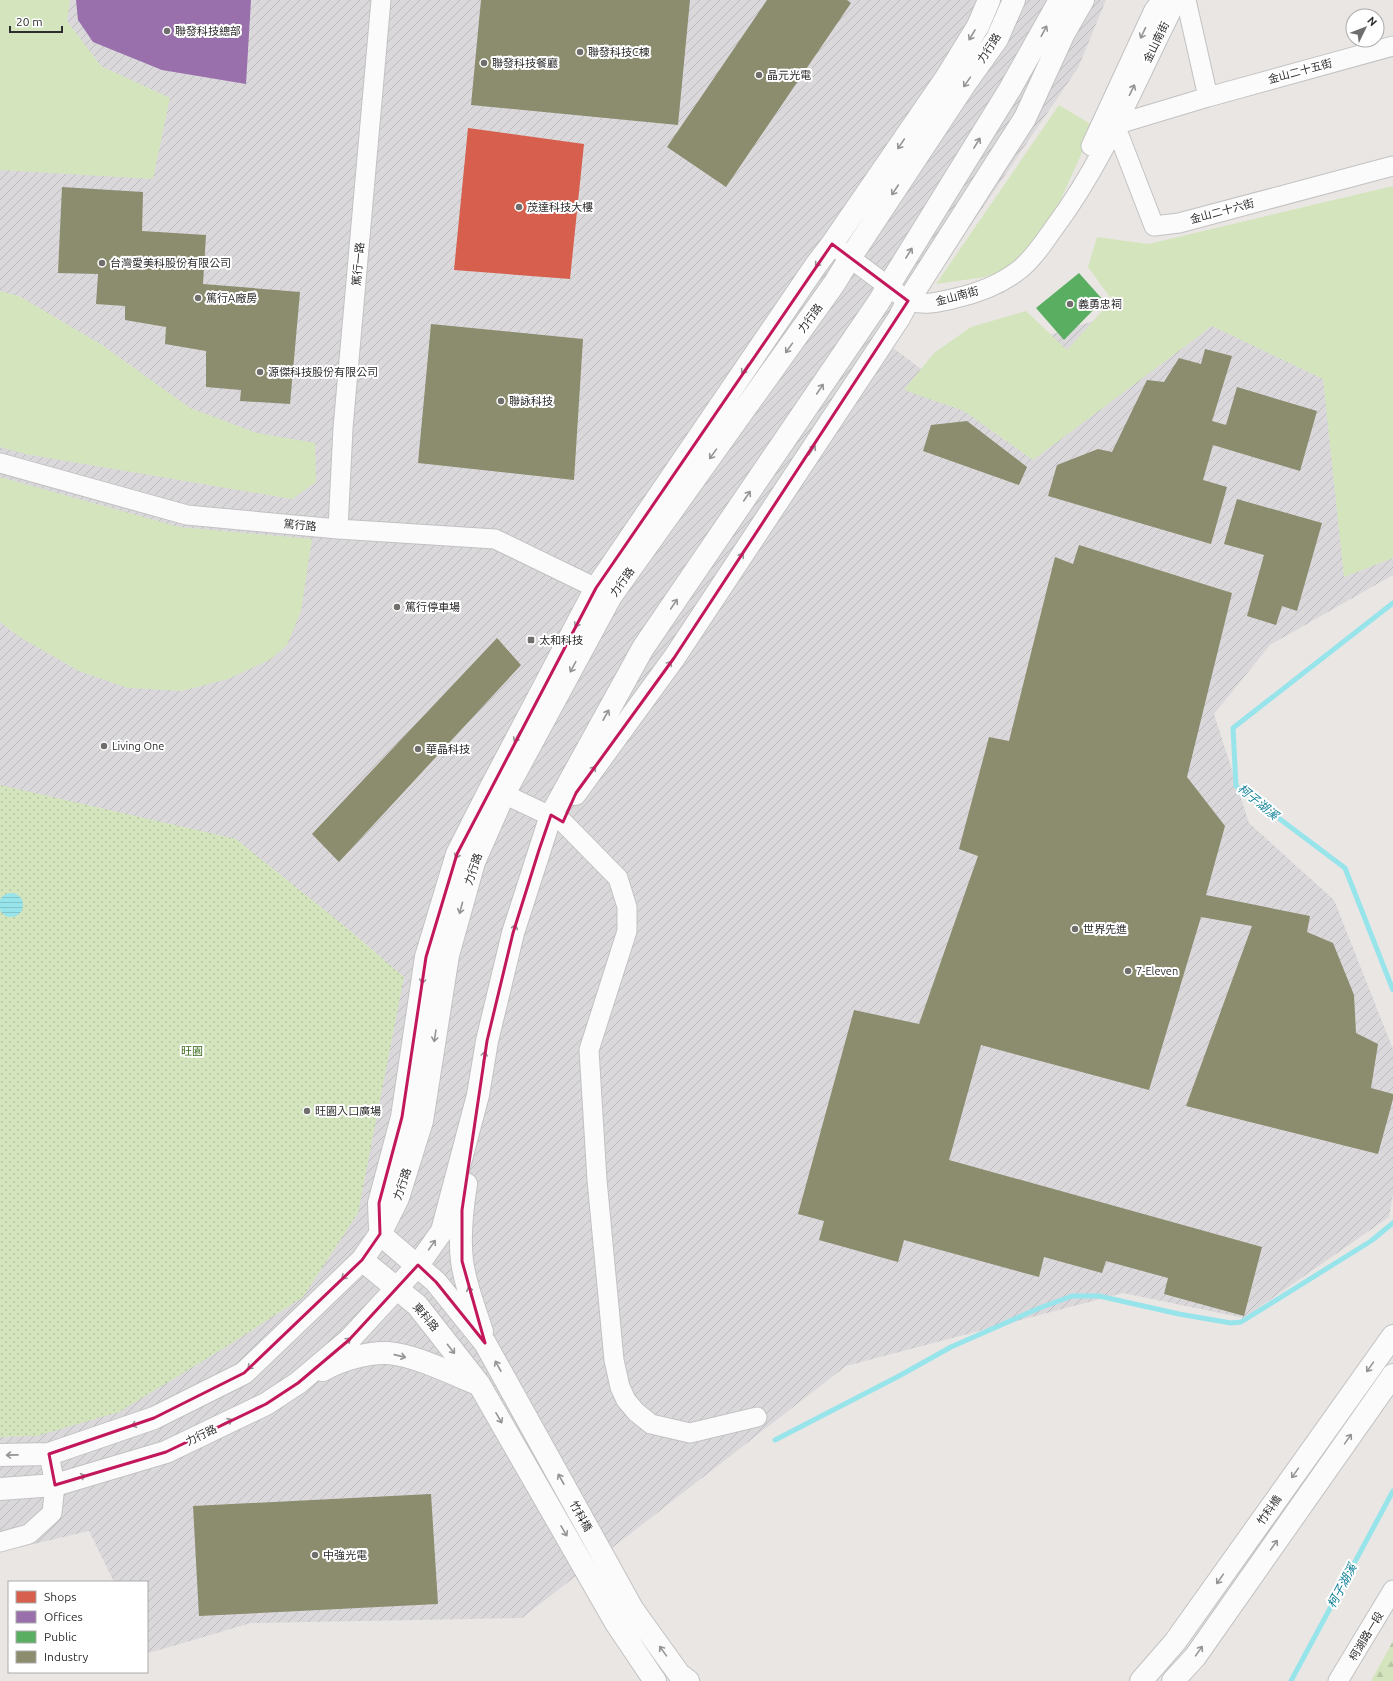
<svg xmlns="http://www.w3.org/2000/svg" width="1393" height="1681" font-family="Ubuntu,'Noto Sans TC',sans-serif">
	<defs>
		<pattern id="industrial-furrows" width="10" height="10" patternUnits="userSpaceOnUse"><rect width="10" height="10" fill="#dad8db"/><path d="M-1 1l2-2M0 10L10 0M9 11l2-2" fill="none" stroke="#bbbabc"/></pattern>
		<pattern id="forest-firs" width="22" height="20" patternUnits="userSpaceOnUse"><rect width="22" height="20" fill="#d4e5be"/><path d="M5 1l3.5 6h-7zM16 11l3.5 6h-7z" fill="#b6c5a4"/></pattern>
		<pattern id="park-dots" width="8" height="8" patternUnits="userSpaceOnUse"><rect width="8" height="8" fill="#d4e5be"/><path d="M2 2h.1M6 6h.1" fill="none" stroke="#b6c5a4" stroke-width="1.8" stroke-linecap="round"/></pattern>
		<pattern id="water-rules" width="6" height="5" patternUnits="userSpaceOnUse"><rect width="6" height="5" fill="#98e4eb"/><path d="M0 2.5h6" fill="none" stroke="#83c4ca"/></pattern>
	</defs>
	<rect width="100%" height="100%" fill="#eae6e4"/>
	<path fill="url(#industrial-furrows)" d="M0,0h1106l-28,68 -189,277 39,29 465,-149v350l-123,70 -56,69 35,109 85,77 59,149v145l-4,23 -145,101 -121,-25 -277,73 -324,252 -271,5 -102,30 -2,-4v-67h-33l-25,-51 -89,21z"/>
	<path fill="#d4e5be" d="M0,0h70l-3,21 34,45 69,32 -17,81 -153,-9z
		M1059,105l35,21 -42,93 -39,48 -28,10 -49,7z
		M1393,186v372l-49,19 -21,-198 -111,-53 -179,134 -69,-49 -60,-21 30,-37 37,-26 55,-16 41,39 45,-50 -24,-33 9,-30 51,7z
		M0,291l19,5 83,49 88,63 67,25 58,10 1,39 -24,17 -267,-45 -25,-7z
		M0,477l179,50 133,12 -11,72 -14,34 -16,14 -43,20 -46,12 -54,-3 -49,-17 -61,-35 -18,-14z"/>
	<path fill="url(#forest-firs)" d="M1393,1641v40h-22z"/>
	<path fill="url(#park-dots)" d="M0,785l236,54 112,90 56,48 -46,236 -55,84 -74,48 -110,67 -82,24 -37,1z"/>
	<path fill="url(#water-rules)" d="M-1 905a12 12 0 1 1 24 0a12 12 0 1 1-24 0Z"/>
	<path fill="#d6604d" d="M468,128l116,16 -14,135 -116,-9z"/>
	<path fill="#9970ab" d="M76,0h175l-5,84 -84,-14 -69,-28 -15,-22z"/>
	<path fill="#5aae61" d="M1079,273l24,27 -39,40 -28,-32z"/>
	<path fill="#8c8c6e" d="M481,0h209l-12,125 -207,-20z
		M767,0h80l4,3 -125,184 -59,-40z
		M62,187l81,5 -1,39 64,4 -3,49 97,8 -10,112 -50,-3 1,-11 -35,-3v-36l-41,-7 1,-17 -41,-7v-14l-29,-2 2,-30 -40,-1z
		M431,324l152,15 -9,141 -156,-17z
		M1205,349l27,7 -20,65 14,4 11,-38 80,24 -17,60 -87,-26 -10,35 24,7 -16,57 -163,-48 9,-31 41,-16 14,3 35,-72 17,2 15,-24 22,6z
		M967,421l60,46 -8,18 -96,-34 8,-26z
		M1237,499l85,24 -25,88 -15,-5 -6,19 -29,-9 17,-61 -40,-11z
		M1079,545l153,48 -45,184 38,49 -19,69 104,21 -3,16 26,11 21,52 2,38 22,11 -7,44 22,6v5l-15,55 -192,-48 66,-180 -51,-9 -52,173 -168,-45 -32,115 313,87 -18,69 -80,-22 4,-16 -62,-17 -4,12 -58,-16 -5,20 -135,-37 -6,22 -79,-22 5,-19 -26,-7 56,-204 65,14 59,-168 -19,-7 30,-112 20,4 46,-184 18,7z
		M497,638l24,27 -182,197 -27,-28z
		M431,1494l7,110 -239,12 -6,-110z"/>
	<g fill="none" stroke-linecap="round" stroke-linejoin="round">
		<path stroke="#98e4eb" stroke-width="5" d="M1393,603l-160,125 3,58 109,82 48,122
			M775,1440l124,-64 52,-29 86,-38 35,-13h27l80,18 52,9 10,-1 130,-81 22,-18
			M1291,1681l102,-190"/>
		<defs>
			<path id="street" d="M1186,0l22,97
				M1115,125l39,101 25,-3 214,-57
				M1115,125l93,-28 185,-51
				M1091,146l63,-136 8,-10
				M838,249l70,52c16,5 32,1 48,-3 22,-5 45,-14 63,-28 14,-11 25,-28 35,-42 48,-64 80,-142 116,-214l5,-14
				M0,463l187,52 151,14 157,10 101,49
				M338,529l5,-101 38,-428
				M491,790l13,4 59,28 55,56 9,29v24l-38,119 8,130 17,180 6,27 6,13 10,12 15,12 39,9 67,-16
				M0,1542l29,-8 23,-21 3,-28 -6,-31
				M1338,1681l55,-91"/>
			<path id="secondary" d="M575,794l99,-136 225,-340 9,-17 117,-183 39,-85 19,-33
				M466,1184c-4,25 -7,52 -4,77 3,24 13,48 20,71
				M380,1229l-1,-26 23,-86 24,-160 31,-103 33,-65 106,-201 220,-323 16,-21 114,-166 32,-52 11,-26
				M380,1234l56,48 49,61 148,267 46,64 9,7
				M362,1260l55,45 62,79 137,239 39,58
				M323,1370c17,-10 45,-18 65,-17 30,3 62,20 90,31
				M0,1455l49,-1 105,-36 90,-45 118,-113 18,-26 18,-36 24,-77 26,-166 26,-93 30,-68 107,-198 223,-312 16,-26 117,-177 30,-42 17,-39
				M0,1489l55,-4 111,-33 100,-48 32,-21 51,-43 69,-75 24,-34 36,-136 9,-54 26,-108 38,-118 92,-167 235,-345 132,-214 50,-89
				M1141,1681l34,-39 218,-306
				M1173,1681l22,-24 198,-282"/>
		</defs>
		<use href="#street" stroke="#c2c2c2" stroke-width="21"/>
		<use href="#secondary" stroke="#c2c2c2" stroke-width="24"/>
		<use href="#street" stroke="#fcfbfb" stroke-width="19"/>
		<use href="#secondary" stroke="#fcfbfb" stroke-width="22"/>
	</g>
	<defs><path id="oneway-shaft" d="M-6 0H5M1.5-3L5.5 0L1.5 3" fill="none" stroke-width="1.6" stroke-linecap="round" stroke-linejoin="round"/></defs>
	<g stroke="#949494">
		<use href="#oneway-shaft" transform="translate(1044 31) rotate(-62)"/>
		<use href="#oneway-shaft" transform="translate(1143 33) rotate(115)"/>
		<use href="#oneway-shaft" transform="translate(972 35) rotate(121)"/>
		<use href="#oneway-shaft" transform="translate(967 82) rotate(125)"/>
		<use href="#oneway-shaft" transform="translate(1132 90) rotate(-64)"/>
		<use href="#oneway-shaft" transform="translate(977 143) rotate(-58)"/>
		<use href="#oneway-shaft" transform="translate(901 144) rotate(124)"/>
		<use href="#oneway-shaft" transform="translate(895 190) rotate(124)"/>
		<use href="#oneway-shaft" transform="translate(909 253) rotate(-58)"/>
		<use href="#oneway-shaft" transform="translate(819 262) rotate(127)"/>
		<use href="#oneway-shaft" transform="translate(789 348) rotate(126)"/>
		<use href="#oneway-shaft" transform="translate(745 369) rotate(124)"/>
		<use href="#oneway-shaft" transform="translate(820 389) rotate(-56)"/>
		<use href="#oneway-shaft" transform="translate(812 450) rotate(-57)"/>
		<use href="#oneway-shaft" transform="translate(713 454) rotate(126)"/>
		<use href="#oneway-shaft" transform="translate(747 496) rotate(-56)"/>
		<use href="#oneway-shaft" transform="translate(740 558) rotate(-57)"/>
		<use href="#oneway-shaft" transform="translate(674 604) rotate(-56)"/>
		<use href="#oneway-shaft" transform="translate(578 622) rotate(118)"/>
		<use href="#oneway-shaft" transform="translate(668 666) rotate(-54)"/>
		<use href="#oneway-shaft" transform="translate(573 667) rotate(118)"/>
		<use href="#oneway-shaft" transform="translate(606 715) rotate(-61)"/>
		<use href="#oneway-shaft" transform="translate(517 737) rotate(118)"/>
		<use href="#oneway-shaft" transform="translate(592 771) rotate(-54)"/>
		<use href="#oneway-shaft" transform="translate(458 853) rotate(113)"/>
		<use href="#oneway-shaft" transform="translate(461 908) rotate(105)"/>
		<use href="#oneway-shaft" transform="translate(514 930) rotate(-74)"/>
		<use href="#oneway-shaft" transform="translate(423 978) rotate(99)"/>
		<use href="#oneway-shaft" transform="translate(435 1036) rotate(99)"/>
		<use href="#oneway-shaft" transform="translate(484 1057) rotate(-81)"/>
		<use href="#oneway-shaft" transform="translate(432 1245) rotate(-55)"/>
		<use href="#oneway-shaft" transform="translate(346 1275) rotate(136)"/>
		<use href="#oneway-shaft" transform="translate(470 1292) rotate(-105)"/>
		<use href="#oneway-shaft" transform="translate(346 1342) rotate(-42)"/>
		<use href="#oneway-shaft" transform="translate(451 1349) rotate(52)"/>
		<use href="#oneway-shaft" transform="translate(400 1356) rotate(13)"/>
		<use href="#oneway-shaft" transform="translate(252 1365) rotate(136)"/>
		<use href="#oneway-shaft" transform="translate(498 1366) rotate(-119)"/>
		<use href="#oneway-shaft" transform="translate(1370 1367) rotate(125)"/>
		<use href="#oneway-shaft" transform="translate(499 1418) rotate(60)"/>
		<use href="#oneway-shaft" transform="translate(227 1422) rotate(-26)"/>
		<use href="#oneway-shaft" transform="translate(137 1424) rotate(161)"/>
		<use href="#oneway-shaft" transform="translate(1348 1439) rotate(-55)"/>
		<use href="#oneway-shaft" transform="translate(12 1455) rotate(179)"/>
		<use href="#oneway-shaft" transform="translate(1295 1473) rotate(125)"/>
		<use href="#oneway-shaft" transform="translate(80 1477) rotate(-17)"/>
		<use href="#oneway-shaft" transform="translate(561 1479) rotate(-119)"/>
		<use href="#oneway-shaft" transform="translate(564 1531) rotate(60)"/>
		<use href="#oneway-shaft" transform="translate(1274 1545) rotate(-55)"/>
		<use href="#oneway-shaft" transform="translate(1220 1579) rotate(125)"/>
		<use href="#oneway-shaft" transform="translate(663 1651) rotate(-126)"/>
		<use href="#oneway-shaft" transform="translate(1199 1651) rotate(-55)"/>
	</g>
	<path fill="none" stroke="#c2185b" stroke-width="3" stroke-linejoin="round" d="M832,244l76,57 -234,357 -98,135 -13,29 -12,-7 -12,35 -26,83 -26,108 -25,169v51l23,82 -49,-61 -18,-17 -69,75 -51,43 -32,21 -100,48 -111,33 -6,-31 105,-36 90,-45 118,-113 18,-26 -1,-31 23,-86 24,-160 31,-103 139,-266z"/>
	<g fill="#6f6e6d" stroke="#fff" stroke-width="1.5">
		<circle cx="167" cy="31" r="4"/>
		<circle cx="580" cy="52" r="4"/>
		<circle cx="484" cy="63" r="4"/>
		<circle cx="759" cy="75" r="4"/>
		<circle cx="519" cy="207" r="4"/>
		<circle cx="102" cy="263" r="4"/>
		<circle cx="198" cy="298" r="4"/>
		<circle cx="1070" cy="304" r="4"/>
		<circle cx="260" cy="372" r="4"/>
		<circle cx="501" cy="401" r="4"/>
		<circle cx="397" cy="607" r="4"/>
		<rect x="527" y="636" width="8" height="8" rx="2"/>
		<circle cx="104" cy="746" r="4"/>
		<circle cx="418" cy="749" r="4"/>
		<circle cx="1075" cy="929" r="4"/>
		<circle cx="1128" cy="971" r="4"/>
		<circle cx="307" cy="1111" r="4"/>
		<circle cx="315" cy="1555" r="4"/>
	</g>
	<g text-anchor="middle" stroke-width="4" stroke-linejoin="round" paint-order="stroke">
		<g font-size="11" fill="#2d2d2d" stroke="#fff" text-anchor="start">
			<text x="175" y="35">聯發科技總部</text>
			<text x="588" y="56">聯發科技C棟</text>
			<text x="492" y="67">聯發科技餐廳</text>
			<text x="767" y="79">晶元光電</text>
			<text x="527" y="211">茂達科技大樓</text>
			<text x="110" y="267">台灣愛美科股份有限公司</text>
			<text x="206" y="302">篤行A廠房</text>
			<text x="1078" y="308">義勇忠祠</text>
			<text x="268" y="376">源傑科技股份有限公司</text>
			<text x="509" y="405">聯詠科技</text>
			<text x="405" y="611">篤行停車場</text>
			<text x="539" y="644">太和科技</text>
			<text x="112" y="750">Living One</text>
			<text x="426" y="753">華晶科技</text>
			<text x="1083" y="933">世界先進</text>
			<text x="1136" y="975">7-Eleven</text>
			<text x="315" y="1115">旺園入口廣場</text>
			<text x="323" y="1559">中強光電</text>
		</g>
		<g font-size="11" fill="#2d2d2d" stroke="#fff">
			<text transform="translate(1156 42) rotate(-64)" y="4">金山南街</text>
			<text transform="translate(989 48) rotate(-57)" y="4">力行路</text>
			<text transform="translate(1300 71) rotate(-15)" y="4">金山二十五街</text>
			<text transform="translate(1222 211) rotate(-15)" y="4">金山二十六街</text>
			<text transform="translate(358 264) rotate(-85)" y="4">篤行一路</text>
			<text transform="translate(957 296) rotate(-15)" y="4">金山南街</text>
			<text transform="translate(810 318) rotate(-54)" y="4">力行路</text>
			<text transform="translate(300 525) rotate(5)" y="4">篤行路</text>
			<text transform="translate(622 582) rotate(-55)" y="4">力行路</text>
			<text transform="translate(473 869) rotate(-71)" y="4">力行路</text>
			<text transform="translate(402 1184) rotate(-71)" y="4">力行路</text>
			<text transform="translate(426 1317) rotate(50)" y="4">東科路</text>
			<text transform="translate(201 1435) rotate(-26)" y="4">力行路</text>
			<text transform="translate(1269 1510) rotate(-55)" y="4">竹科橋</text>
			<text transform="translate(581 1516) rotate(61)" y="4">竹科橋</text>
			<text transform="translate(1366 1636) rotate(-59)" y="4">柯湖路一段</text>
		</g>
		<g font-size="11" fill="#3a6b1c" stroke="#fff">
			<text x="192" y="1055">旺園</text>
		</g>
		<g font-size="12" font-style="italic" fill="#0f8198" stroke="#fff">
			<text transform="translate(1258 802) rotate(39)" y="4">柯子湖溪</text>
			<text transform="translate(1342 1586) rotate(-62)" y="4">柯子湖溪</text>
		</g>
	</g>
	<rect x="8" y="1581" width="140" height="92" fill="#ffffff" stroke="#ababab"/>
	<rect x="16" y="1591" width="20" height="12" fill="#d6604d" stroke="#ababab"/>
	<text x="44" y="1601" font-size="12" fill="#2d2d2d">Shops</text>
	<rect x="16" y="1611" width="20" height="12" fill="#9970ab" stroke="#ababab"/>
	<text x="44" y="1621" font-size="12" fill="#2d2d2d">Offices</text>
	<rect x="16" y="1631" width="20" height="12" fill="#5aae61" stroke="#ababab"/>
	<text x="44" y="1641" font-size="12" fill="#2d2d2d">Public</text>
	<rect x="16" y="1651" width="20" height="12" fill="#8c8c6e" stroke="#ababab"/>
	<text x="44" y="1661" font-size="12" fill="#2d2d2d">Industry</text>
	<g transform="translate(1365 28) rotate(47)"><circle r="19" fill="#ffffff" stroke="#ababab"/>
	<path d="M0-3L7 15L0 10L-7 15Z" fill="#6f6e6d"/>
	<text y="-6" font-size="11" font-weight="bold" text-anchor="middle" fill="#2d2d2d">N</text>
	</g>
	<path d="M10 26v6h52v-6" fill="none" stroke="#2d2d2d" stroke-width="2"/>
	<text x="16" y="26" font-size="12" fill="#2d2d2d" stroke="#ffffff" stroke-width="3" paint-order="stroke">20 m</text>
</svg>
